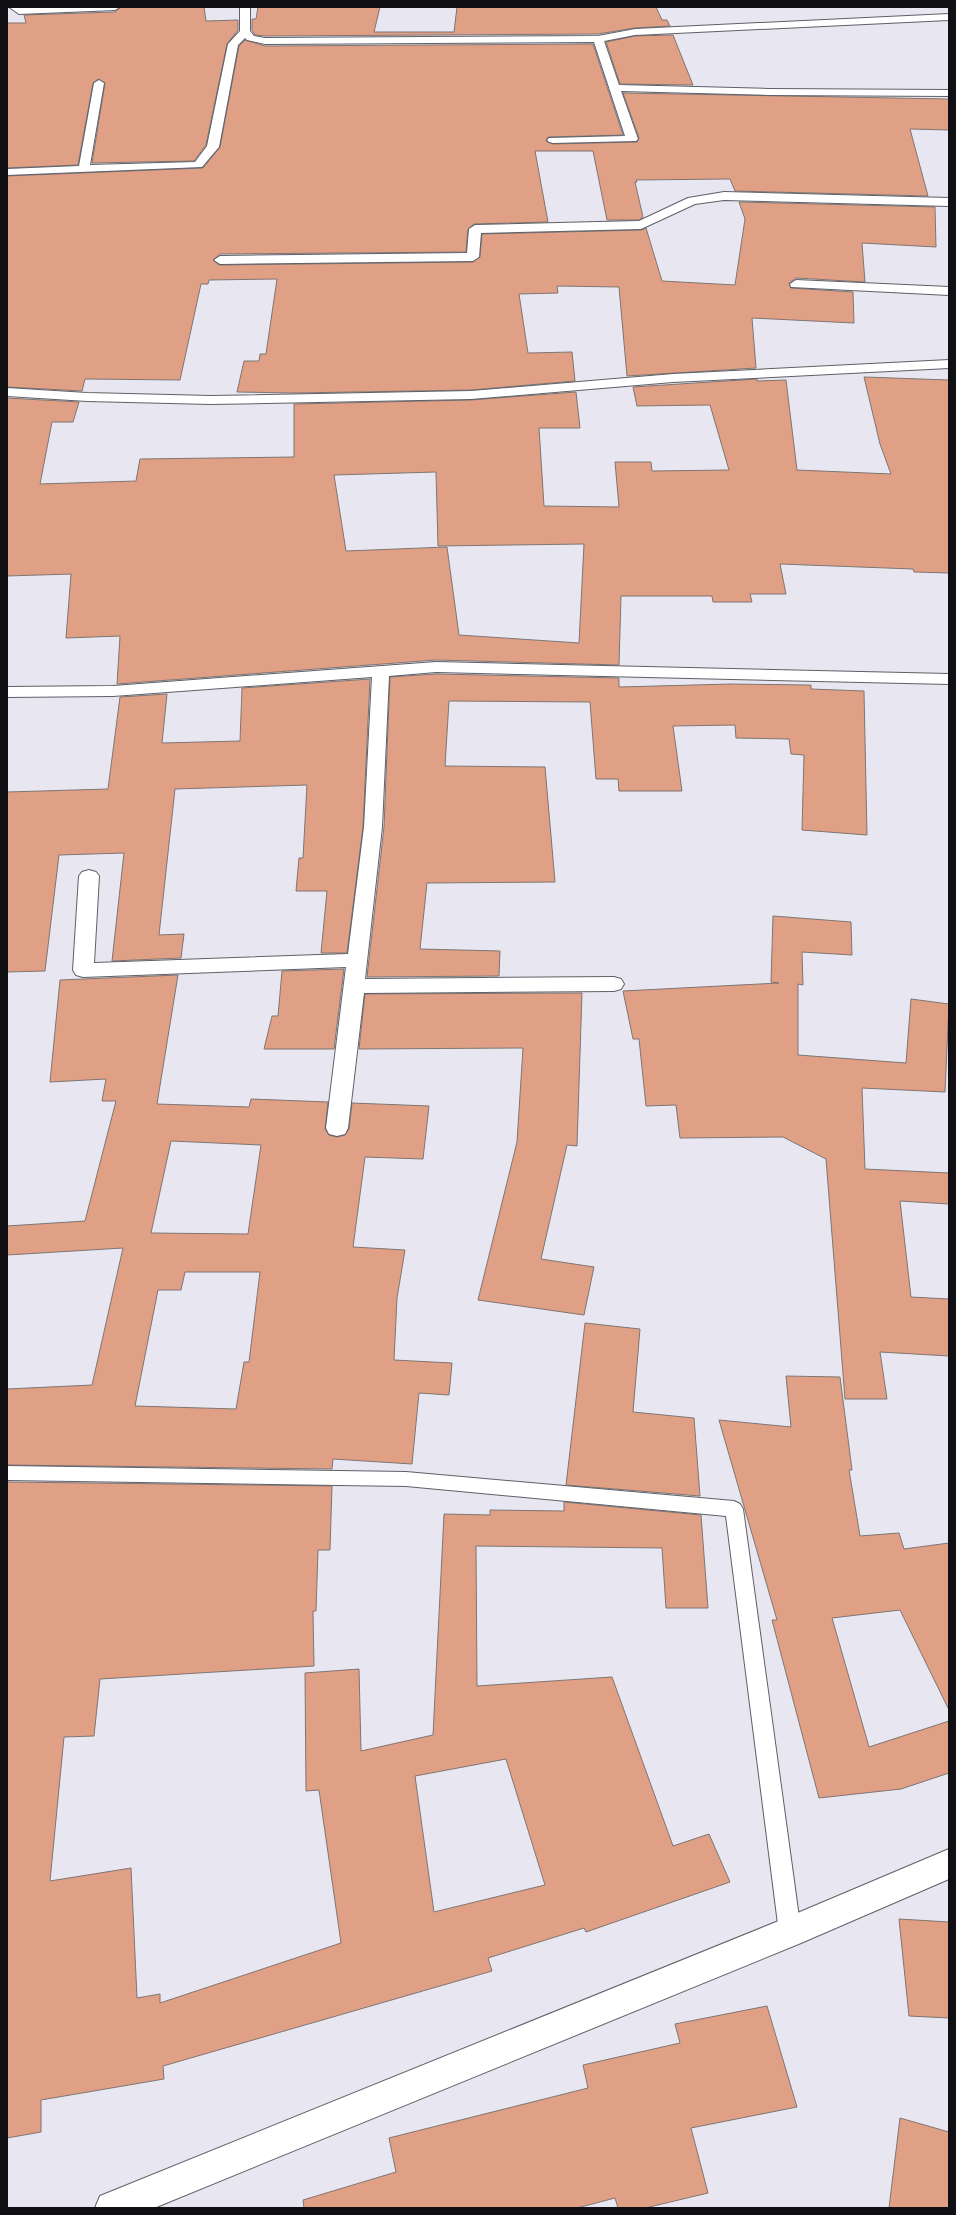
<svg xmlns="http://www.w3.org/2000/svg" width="956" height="2215" font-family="Jost,sans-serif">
	<rect width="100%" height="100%" fill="#e8e7f1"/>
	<path fill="#e0a085" stroke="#7f7572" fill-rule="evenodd" d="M121,7h83l2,14 32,-1v10l-11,14 -21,101 -12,16 -102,2 13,-80 -7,-4 -5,4 -15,82 -71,3v-145h19l-2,-8 91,-3z
		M258,7h122l-6,25h80l3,-25h199l6,13h5l3,6 -35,2 -37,6 -333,2 -10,-1 -3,-5v-11h4z
		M673,35l20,50 -73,-1 -14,-42 29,-6z
		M245,40l20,6 328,-2 30,91 -75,2 -2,4 7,3 84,-2 2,-4 -16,-45 326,6v31l-39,-1 18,67 -193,-5 -5,-12 -94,1 1,2h-2l8,35 -4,3h-32l-14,-69h-58l13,71 -74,2 -6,5 -2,23 -246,2 -7,6 6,5 254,-3 7,-5 2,-23 159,-4 5,-2 16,53 73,4 10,-66 -6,-17 196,5 1,40 -74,-4 3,39 -69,-4 -7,5 2,5 62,4 1,31 -102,-5 4,50 -129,8 -8,-89 -62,-1 1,7 -39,1 9,59 44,-1 3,29 -104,9 -177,3 -57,-1 7,-31h15l1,-7h6l11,-75 -68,1 -1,4h-7l-21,96 -95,-1 -3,12 -75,-4v-211l196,-8 17,-21 19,-101z
		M864,377l85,3v193l-35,-1 -1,-3 -133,-5 6,30h-36l2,8h-39l-1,-6h-91l-2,69 -183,-5 -319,24 3,-48 -54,2 5,-64 -64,2v-178l72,4 -6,20h-21l-12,62 96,-3 4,-22 154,-2v-53l177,-4 105,-8 4,36h-41l5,78 75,1 -4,-45h36l1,9 77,-1 -19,-65 -73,1 -4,-19 124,-8v2l29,-1 11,90 94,4 -11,-30zM436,472l2,74 146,-2 -5,99 -120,-8 -12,-88 -101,4 -12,-76z
		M436,674l183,4v9l112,-3 80,1v4l53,2 3,144 -65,-5 2,-75 -13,-1 -2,-15 -53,-1 -1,-13 -62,1 9,65h-63l-1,-12h-22l-6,-77 -141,-1 -4,65 100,1 10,115 -128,1 -7,66 80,2 -1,25 -132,1 17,-150 6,-150z
		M370,679l-7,148 -16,126h-26l6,-62h-31l3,-33h4l4,-73 -132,4 -16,146 25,-1 -3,24 -69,3 12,-108 -65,2 -14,116 -38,1v-180l101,-3 12,-92 47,-3 -5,49 78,-2 2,-53z
		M773,916l78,6 1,33 -50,-3 1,33 -5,-1v71l108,8 5,-64 38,5 -4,88 -83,-4 3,81 84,4v31l-49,-3 11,96 38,2v57l-69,-4 7,47h-42l-19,-240 -43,-22 -103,1 -4,-33 -30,1 -7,-67h-6l-10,-48 156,-8 -8,-1z
		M344,969l-10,80h-70l8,-33h6l4,-45z
		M178,975l-21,129 92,3 2,-8 77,3 -3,27 4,6 8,2 8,-2 4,-6 3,-26 77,3 -6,53 -58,-2 -12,90 52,3 -8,48 -3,62 58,3 -3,32 -30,-2 -7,71 -79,-5 -1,10 -325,-4v-76l85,-4 31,-137 -116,7v-29l78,-5 31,-120h-14l4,-22 -56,3 10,-102zM171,1141l90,4 -13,89 -97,-1zM185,1272h75l-11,90h-5l-8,47 -101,-3 23,-116h23z
		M582,993l-5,153 -10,-1 -26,114 53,8 -10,48 -106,-15 39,-158 6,-94 -164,1 6,-55z
		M585,1323l55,6 -7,83 61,6 6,78 -134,-11z
		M786,1376l54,1 12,93h-3l11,66 39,-3 5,16 45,-6v167l-49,-100 -68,8 37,129 80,-26v52l-48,16 -82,9 -47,-178h5l-58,-200 72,7z
		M7,1482l325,4 -2,64h-12l-2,61h-3l1,55 -214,13 -6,57 -30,1 -14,144 81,-13 6,130 23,-4v9l181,-60 -22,-153 -13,1 -1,-118 54,-4 2,82 72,-16 11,-221 46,1v-5l74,1v-9l137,13 7,93h-42l-4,-60 -186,-2 1,140 135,-9 61,169 36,-12 21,48 -144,50 -2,-4 -96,30 4,13 -329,95 1,13 -123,21v32l-34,6zM506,1759l39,126 -111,27 -19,-136z
		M899,1919l50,3v96l-40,-2z
		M767,2006l30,101 -106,21 17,65 -63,15h-27l-3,-10 -38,10h-273l-1,-8 93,-28 -7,-34 199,-50 -5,-23 97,-22 -5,-19z
		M900,2118l49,14v76h-60z"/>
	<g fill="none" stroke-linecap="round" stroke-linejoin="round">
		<defs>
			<path id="service" d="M7,1466l399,6 328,29 6,3 3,5 58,423 -3,7 -8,4 -8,-4 -3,-7 -53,-416 -320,-30 -399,-6z"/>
			<path id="minor" d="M9,7l12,1 99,-1 -5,3 -96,4z
				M240,7h10v24l4,5 11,2 333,-2 37,-7 314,-15v6l-314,15 -31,6 15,44 150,4 180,1v6l-180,-1 -148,-4 17,48 -2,2 -83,2 -4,-1 -2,-2 2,-2 76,-2 -31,-94 -329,2 -18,-4 -2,-2 -7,7 -19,102 -17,20 -195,8v-6l72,-3 15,-83 5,-3 5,3 -14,82 105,-3 12,-16 21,-102 12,-13z
				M724,192l225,6v8l-225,-6 -29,4 -54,25 -160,4 -2,24 -6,4 -253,3 -6,-4 6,-4 247,-3 2,-24 6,-4 164,-4 49,-23z
				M796,280l153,7v8l-158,-8 -1,-3z
				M949,360v8l-276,14 -202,17 -260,5 -124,-3 -80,-5v-8l80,5 124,3 260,-5 202,-17z
				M436,662l513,12v10l-513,-12 -47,4 -7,151 -17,152 249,-2 7,2 3,5 -3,5 -7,2 -250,2 -16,135 -3,6 -8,2 -8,-2 -3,-6 20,-161 -263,10 -7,-2 -3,-5 6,-94 3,-4 7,-2 7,2 3,4 -5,87 254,-9 16,-127 8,-150 -259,19 -106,1v-10l106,-1z"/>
			<path id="secondary" d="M949,1849v30l-148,64 -647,265h-59l5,-12 681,-276z"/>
		</defs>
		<use href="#service" stroke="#5f5f67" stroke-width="2"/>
		<use href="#minor" stroke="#5f5f67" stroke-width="2"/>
		<use href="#secondary" stroke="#5f5f67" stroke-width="2"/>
		<use href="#service" fill="#fff" fill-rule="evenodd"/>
		<use href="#minor" fill="#fff" fill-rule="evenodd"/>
		<use href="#secondary" fill="#fff" fill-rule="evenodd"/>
	</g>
	<rect width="956" height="2215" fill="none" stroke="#100f13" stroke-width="16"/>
</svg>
